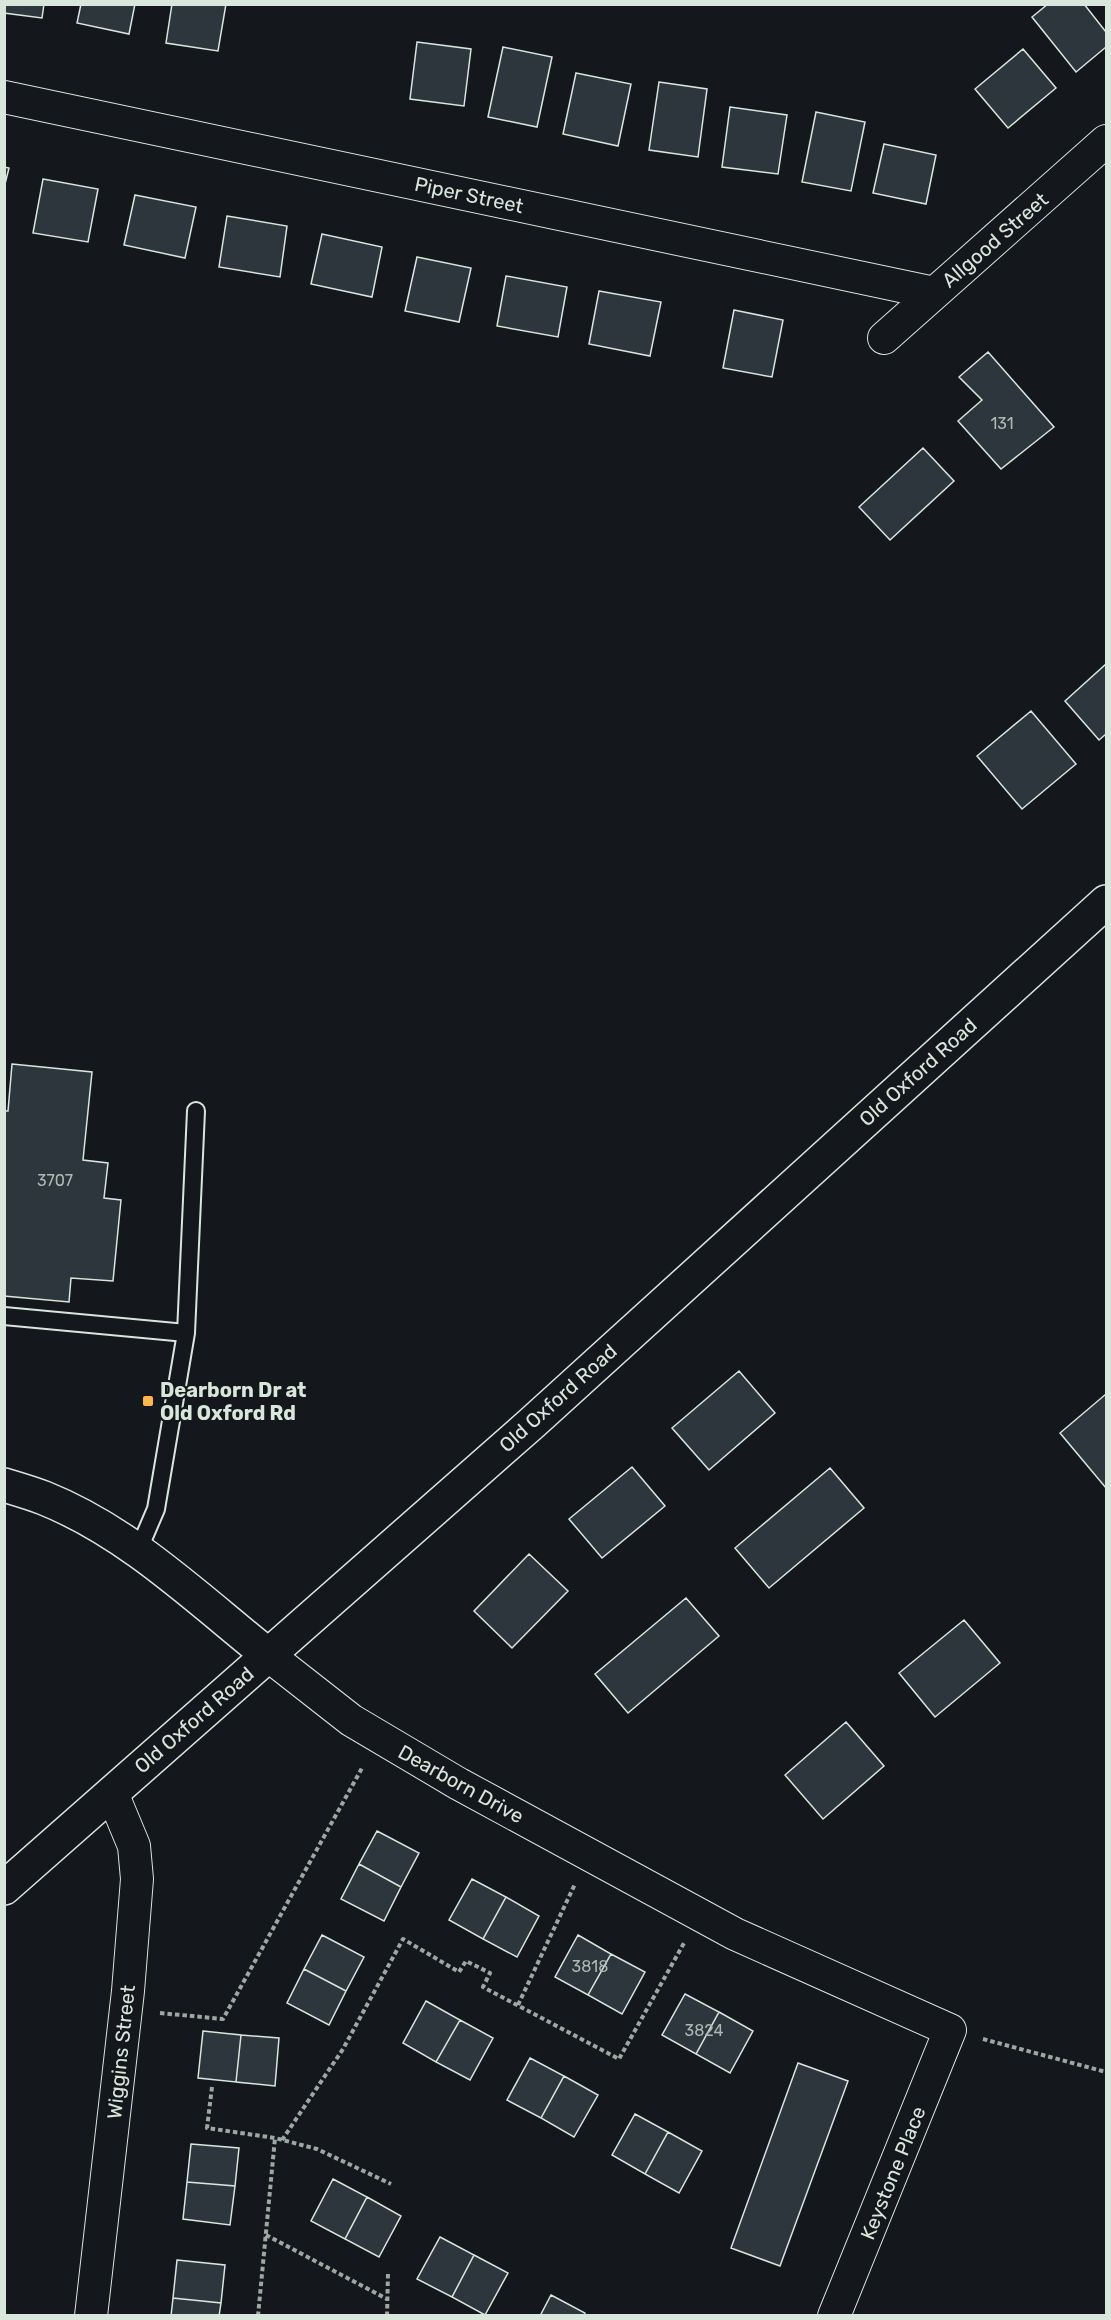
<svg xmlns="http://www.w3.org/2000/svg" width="1111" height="2320" font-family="Rubik,sans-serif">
	<rect width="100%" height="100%" fill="#14181c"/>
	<path fill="#2c363c" stroke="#d8e6dc" stroke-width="1.5" d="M4,4h40l-2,14 -38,-5z
		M81,4h54l-6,30 -52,-11z
		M172,4h54l-8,47 -52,-8z
		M1048,4h36l22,28v15l-30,25 -44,-55z
		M417,42l54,7 -7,57 -54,-7z
		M503,47l49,10 -15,70 -49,-10z
		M1023,49l33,39 -48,40 -33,-39z
		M576,73l55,11 -13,62 -55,-12z
		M659,82l48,7 -9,68 -49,-7z
		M730,107l57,8 -9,59 -56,-7z
		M816,112l49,10 -14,69 -49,-9z
		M884,144l52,11 -10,49 -53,-11z
		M4,167l5,1 -5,20z
		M43,179l55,10 -10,53 -55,-9z
		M135,195l61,12 -11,51 -61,-13z
		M227,216l60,10 -7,51 -61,-10z
		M322,234l60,13 -10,50 -61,-13z
		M417,257l54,11 -12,54 -54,-11z
		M506,276l61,11 -9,50 -61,-11z
		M599,291l62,11 -11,54 -61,-12z
		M734,310l49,10 -11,57 -49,-9z
		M988,352l66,75 -53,42 -43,-48 24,-21 -23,-23z
		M923,448l31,33 -64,59 -31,-33z
		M1106,664v70l-7,6 -34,-39z
		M1031,711l45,53 -54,45 -45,-53z
		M12,1064l80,8 -9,88 25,3 -4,35 17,2 -8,81 -42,-3 -2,24 -65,-6v-185h4z
		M739,1371l36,42 -66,57 -37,-42z
		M1106,1394v94l-46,-55z
		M632,1467l33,39 -63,52 -33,-39z
		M830,1468l34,40 -95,80 -34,-40z
		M529,1554l39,37 -56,57 -38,-37z
		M686,1598l33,38 -91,77 -33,-39z
		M964,1620l36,43 -65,54 -36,-44z
		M846,1722l38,44 -61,53 -38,-44z
		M377,1831l42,22 -18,34 -42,-23z
		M359,1864l42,23 -17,34 -43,-22z
		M472,1879l34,18 -23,42 -34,-19z
		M506,1897l33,19 -22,41 -34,-18z
		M322,1935l42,22 -18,34 -42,-22z
		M578,1935l33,19 -23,41 -33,-18z
		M611,1954l34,18 -23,42 -34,-19z
		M304,1969l42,22 -17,34 -42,-22z
		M685,1994l34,18 -23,42 -34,-19z
		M426,2001l34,19 -24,42 -33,-19z
		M719,2012l34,19 -23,42 -34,-19z
		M460,2020l33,18 -23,42 -34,-18z
		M203,2031l38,4 -5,47 -38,-4z
		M241,2035l38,3 -4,48 -39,-4z
		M530,2058l34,18 -23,42 -34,-18z
		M798,2063l50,18 -68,185 -49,-18z
		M564,2076l34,19 -24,42 -33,-19z
		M635,2114l33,18 -23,42 -33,-19z
		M668,2132l34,19 -23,42 -34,-19z
		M191,2144l48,4 -4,38 -48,-4z
		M333,2179l34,18 -22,42 -34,-18z
		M187,2182l48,4 -5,39 -47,-6z
		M367,2197l34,19 -22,41 -34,-18z
		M440,2237l34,18 -22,42 -35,-18z
		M474,2255l34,18 -23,42 -33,-18z
		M177,2260l48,5 -4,38 -48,-5z
		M551,2295l34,18 -1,3h-44z
		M173,2298l48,5 -2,13h-48z"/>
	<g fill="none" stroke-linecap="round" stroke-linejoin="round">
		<defs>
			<path id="lane" d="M4,1316l182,17 -30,176 -18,42
				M186,1333l10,-222"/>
			<path id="street" d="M4,97l930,196
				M884,338l222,-197
				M268,1655l83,65 108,64 276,150 215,96 -116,286
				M91,2316l37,-325 9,-112 -3,-33 -22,-53"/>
			<path id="secondary" d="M4,1485c13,4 27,8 40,13 85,34 154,101 224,157
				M4,1888l528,-465 574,-521"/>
		</defs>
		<use href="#lane" stroke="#d8e6dc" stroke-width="20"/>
		<use href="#street" stroke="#d8e6dc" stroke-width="34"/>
		<use href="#secondary" stroke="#d8e6dc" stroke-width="36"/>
		<path stroke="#9da8a2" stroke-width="4" stroke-dasharray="4.5 3" stroke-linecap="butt" d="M518,2005l57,-121
			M160,2013l63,6 139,-251
			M983,2039l123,33
			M212,2087l-5,41 68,10 42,11 74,35
			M282,2140l61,-91 60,-110 56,33 7,-11 24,12 -7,14 136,72 65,-116
			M266,2235l121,64
			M258,2316l17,-178
			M387,2316l1,-43"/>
		<use href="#lane" stroke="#14181c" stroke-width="16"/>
		<use href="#street" stroke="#14181c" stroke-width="32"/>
		<use href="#secondary" stroke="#14181c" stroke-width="33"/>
	</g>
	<rect fill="#ffb74d" stroke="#14181c" stroke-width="2" x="142" y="1395" width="12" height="12" rx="3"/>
	<g text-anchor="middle" stroke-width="4.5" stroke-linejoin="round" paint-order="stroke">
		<g font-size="16" fill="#adbab4">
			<text x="1002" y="429">131</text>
			<text x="55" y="1186">3707</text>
			<text x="590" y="1972">3818</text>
			<text x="704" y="2036">3824</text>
		</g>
		<g font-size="20" fill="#d8e6dc" stroke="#14181c">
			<text transform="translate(469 195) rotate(12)" y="7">Piper Street</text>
			<text transform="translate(995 240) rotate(-41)" y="7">Allgood Street</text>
			<text transform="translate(918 1072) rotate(-42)" y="7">Old Oxford Road</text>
			<text transform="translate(558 1398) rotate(-42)" y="7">Old Oxford Road</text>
			<text transform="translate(194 1720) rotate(-41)" y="7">Old Oxford Road</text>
			<text transform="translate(461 1784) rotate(29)" y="7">Dearborn Drive</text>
			<text transform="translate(121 2052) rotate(-84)" y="7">Wiggins Street</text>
			<text transform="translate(893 2173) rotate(-68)" y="7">Keystone Place</text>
		</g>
		<g font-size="20" font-weight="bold" fill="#d8e6dc" stroke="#14181c" text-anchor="start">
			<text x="160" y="1397">Dearborn Dr at<tspan x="160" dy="23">Old Oxford Rd</tspan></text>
		</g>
	</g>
	<rect width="1111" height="2320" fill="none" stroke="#d8e6dc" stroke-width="12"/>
</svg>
